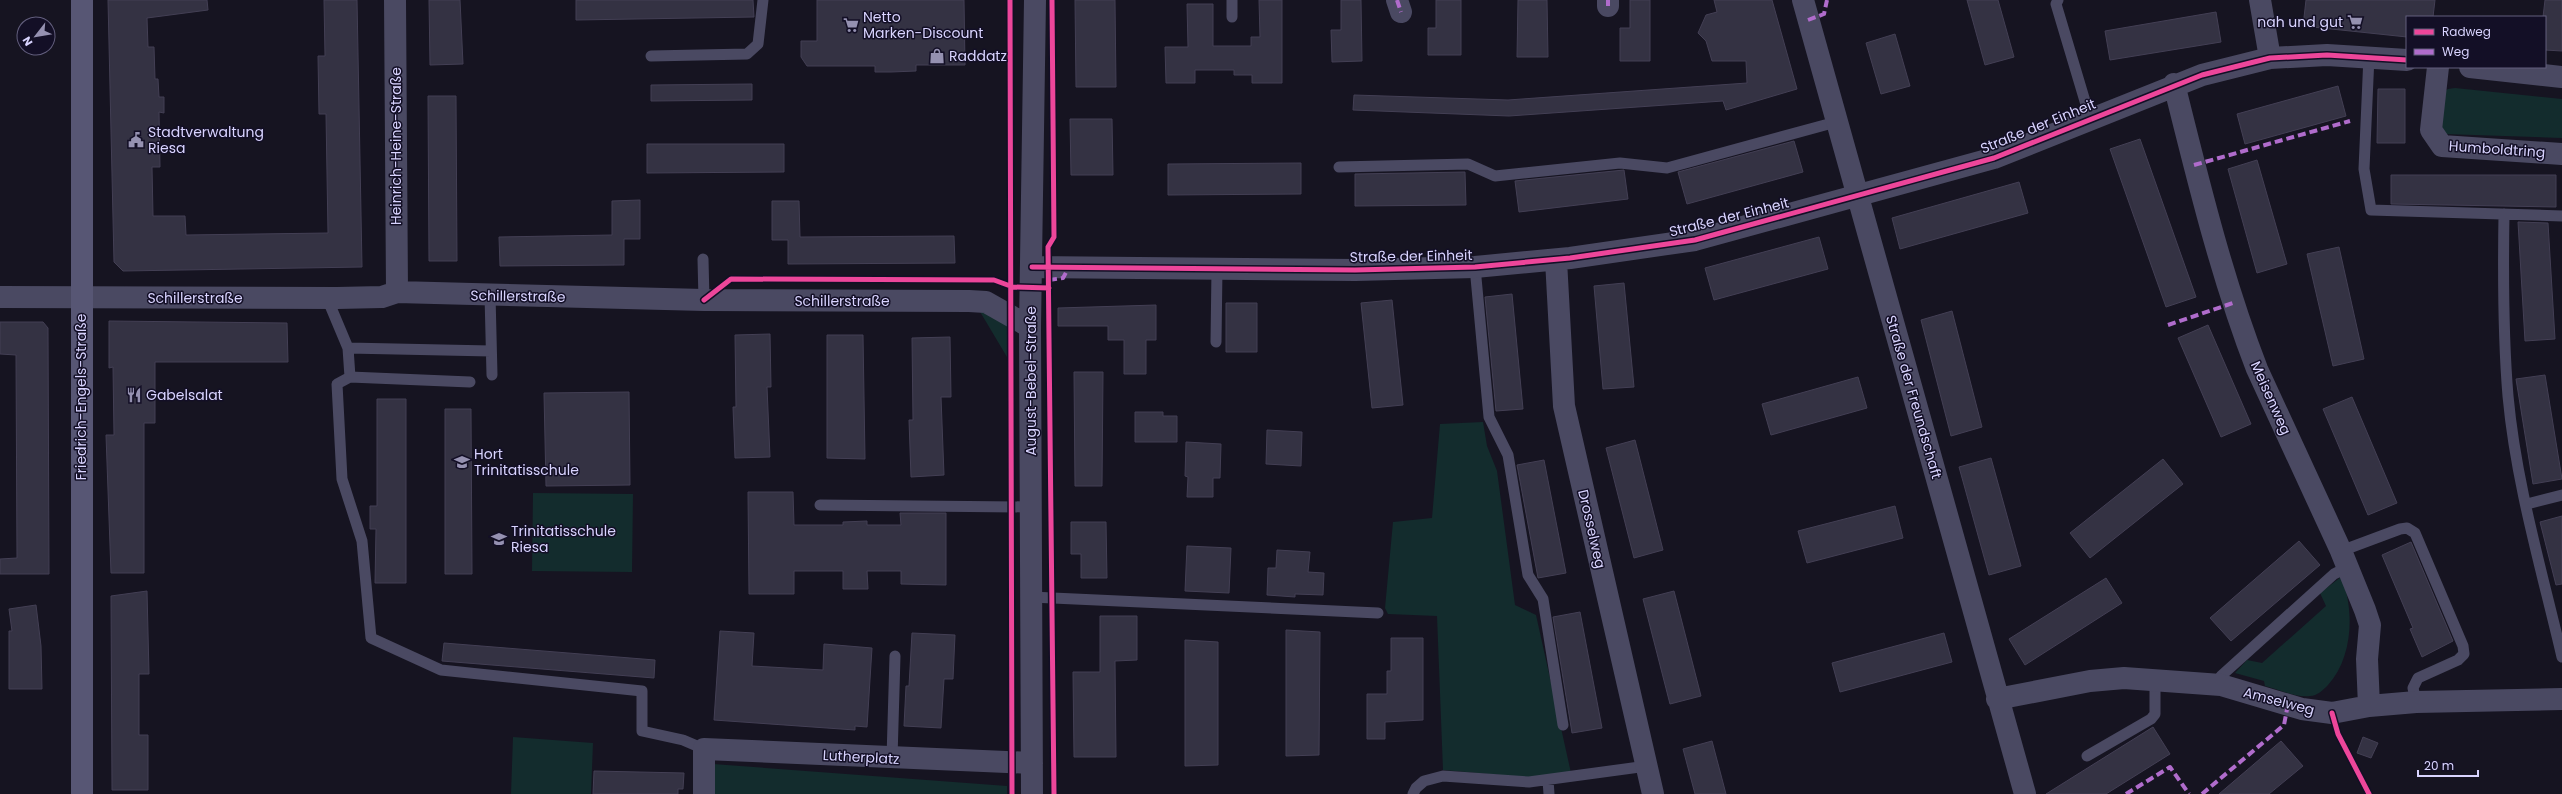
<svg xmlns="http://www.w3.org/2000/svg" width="2562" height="794" font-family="Poppins,sans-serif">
	<rect width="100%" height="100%" fill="#161421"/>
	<path fill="#132c2d" d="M2455,88l107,11v39l-118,-4 -4,-5 2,-36 6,-4z
		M979,310l28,13v34z
		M1483,422l4,24 10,25 18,134 21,10 35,158 -36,5 -92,-8 -6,-154 -49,-2 -3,-6 8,-86 39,-4 8,-94z
		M533,493l100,1 -1,78 -100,-1z
		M2341,577c14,32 12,81 -13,108 -5,5 -11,11 -18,11 -14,2 -32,-7 -45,-10l-1,-5 -29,-8 12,-13 15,3 64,-57 -6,-13z
		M513,737l80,6 -2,51h-80z
		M713,764l294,22v8h-294z"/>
	<path fill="#343243" stroke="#433f54" d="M108,0h99l1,10 -61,8 1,29h6l1,32h3l1,18h5v16l-5,-1 1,55h-8l1,49h32l1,19 142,-2 -2,-119h-7l-1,-58h7l-1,-56h33l5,267 -239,4 -9,-9z
		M429,0h31l3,64 -33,1z
		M576,0h177l1,17 -178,3z
		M817,0h147l1,65h-49v6l-25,1h-16v-6h-68l-6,-9v-16h16z
		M1075,0h40l1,87h-40z
		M1259,0h23v83h-30v-8h-18v-5h-39v13h-29l-1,-36h23l-1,-43h26v42h38v-9h9z
		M1341,0h20l1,61 -30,1 -1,-32h10z
		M1436,0h25v55h-33v-27h8z
		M1518,0h29l1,57h-31z
		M1630,0h20v61h-30v-33h10z
		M1714,0h58l25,89 -71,21 -3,-9 -214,15 -156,-6 1,-15 154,5 239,-17 -1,-22h-34l-6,-20 -8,-8 8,-18 11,-3z
		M1967,0h31l16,57 -29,8z
		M2306,0h129l-2,17h-26v20l-104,-11z
		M2545,0h17v51l-17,-1v-33h-2z
		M2216,12l5,30 -111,18 -5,-29z
		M1895,34l15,52 -29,8 -15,-51z
		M752,84v16l-101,1v-16z
		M2338,86l8,30 -101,28 -8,-30z
		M2378,89h27v54h-28z
		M428,96h28l1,165h-28z
		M1070,119h42l1,56h-42z
		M2140,139l56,158 -30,10 -56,-158z
		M1794,141l9,31 -116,32 -9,-32z
		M647,144h137v28l-137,1z
		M2257,160l30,104 -30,9 -29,-104z
		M1301,163v31l-133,1v-31z
		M1624,170l4,29 -109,13 -4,-31z
		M1465,172l1,33 -111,1v-32z
		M2391,175h165v32l-165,-3z
		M2019,182l9,31 -128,36 -8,-31z
		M640,200v39h-16v26l-124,1 -1,-29 113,-2v-34z
		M772,201h27l1,36 154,-1 1,27 -167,1v-24h-16z
		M2518,222l30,1 7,116 -30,2z
		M1819,237l9,32 -114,31 -9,-32z
		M2339,247l25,112 -31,7 -26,-112z
		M1624,283l10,104 -31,2 -9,-103z
		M1512,294l11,115 -27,2 -11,-114z
		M1392,300l11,105 -31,3 -11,-105z
		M1226,303h31v49h-31z
		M1156,305v35h-10v34h-22v-34h-16v-14h-50v-18z
		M1952,311l30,116 -31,9 -30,-116z
		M109,321l178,2 1,39h-133v61h-11v150h-33l-5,-138h8l-1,-68 -4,1z
		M0,322h43l5,6 1,246h-49v-15l17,-1 -1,-203 -16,-1z
		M2208,325l43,99 -30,13 -43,-99z
		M770,334l1,53h-4l3,70 -35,1 -2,-51h3l-1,-72z
		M827,335h36l2,124 -38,-1z
		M950,337l1,60h-10l3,78 -33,2 -2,-57h4l-1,-82z
		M1074,372h29l-1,114h-27z
		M2545,375l17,104 -29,5 -17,-105z
		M1858,377l9,31 -96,27 -9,-31z
		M629,392l1,93 -84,1 -2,-93z
		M2352,397l45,106 -29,12 -45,-106z
		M377,399h29v184h-31l1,-54h-6v-23h7z
		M445,409h26l1,165h-27z
		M1135,412h28v4h14v26h-42z
		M1267,430l35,2 -1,34 -35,-2z
		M1635,440l28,110 -29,8 -28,-110z
		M1186,442l35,2 -1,34h-7v19h-26l1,-20 -3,-1z
		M1991,458l30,108 -32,9 -30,-108z
		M2163,459l20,25 -93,74 -20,-25z
		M1544,460l22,113 -28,5 -21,-113z
		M748,492h45l1,33h49v-3l24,-1v4h34l-1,-12h46v72l-45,-1v-13h-34l1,18h-25v-18h-49v23h-45z
		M1895,506l8,32 -96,25 -9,-32z
		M2562,516v68l-6,1 -16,-63z
		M1071,522h35l1,56h-26v-24h-10z
		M2299,541l21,24 -89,76 -21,-23z
		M2411,542l42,99 -31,16 -12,-28 3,-1 -31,-73z
		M1187,546l44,2 -2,45 -44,-2z
		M1277,550l33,2 -2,20 16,1 -1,22 -28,-1v3l-28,-2 1,-27h8z
		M2106,578l16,25 -97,62 -16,-26z
		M147,591l2,83h-10v61h9v55h-36l-1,-194z
		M1674,591l27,105 -31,8 -27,-105z
		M36,605l5,41 1,43h-33v-58h3l-3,-22z
		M1580,612l22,116 -30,5 -19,-116z
		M1100,616h37v44l-22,1 1,96h-42l-1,-85h27z
		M1286,630l34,2 -1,123 -33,1z
		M720,631l34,2 -2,33 71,4 1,-26 48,4 -5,79 -12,-1v4l-141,-10z
		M912,633l43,2 -2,44h-9l-3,49 -37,-2 2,-40h3z
		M1944,633l8,29 -112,30 -8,-29z
		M1391,638h32v82l-38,2v17h-18v-45h20v-23h4z
		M1185,640l33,2v123l-33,1z
		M444,643l211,17 -1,18 -212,-17z
		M2153,727l17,27 -64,40h-60z
		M2363,737l15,6 -7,15 -14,-5z
		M1712,741l14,53h-31l-12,-45z
		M2281,741l22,25 -34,28h-50z
		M594,771l90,2 -1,16h-5v5h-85z"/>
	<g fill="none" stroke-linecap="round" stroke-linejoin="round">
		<path stroke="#4a4962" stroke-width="11" d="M1232,0v17
			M2058,0l-2,4 34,114
			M651,56l96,-2 11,-10 5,-44
			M2369,56l-5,113 7,41 191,6
			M1339,167l129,-3 27,12 125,-13 47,5 169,-46
			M2504,214c-1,61 -1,122 4,182 8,88 34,175 54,261
			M703,259l1,41
			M1475,267l14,150 19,38 20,120 15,24 20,126
			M490,295l2,80
			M327,298l21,50 2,29 120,5
			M1216,342l1,-73
			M348,348l143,3
			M350,377l-13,7 5,95 20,62 9,97 70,32 201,21v40l41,9 21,9
			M2527,504l35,-9
			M820,505l211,2
			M2341,551l59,-22 7,-1 8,5 48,113 1,8 -6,6 -40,18 -5,10 3,14
			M1031,597l347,16
			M2221,685v-9l113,-102 14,-7
			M2087,756l64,-37 4,-5v-35
			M892,758l3,-102
			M1548,780l1,14
			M1413,794l3,-6 8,-7 19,-5 86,6 118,-16"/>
		<path stroke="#4a4962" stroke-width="22" d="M395,0l2,292
			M1397,0l4,12
			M1803,0l222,794
			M2260,0l10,58
			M1608,6v-6
			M2438,67l-7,63 11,16 120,8
			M2470,67l92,10
			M2174,84c24,96 47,192 83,285l84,182 24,59 5,15 -3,34 2,47
			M1556,260l8,146 89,388
			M1032,267l323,3 120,-3 95,-9 125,-18 299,-82 208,-83 68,-17 57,-3 80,5
			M0,297l337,1 45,-1 15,-5 307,8 265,1 17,1 44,25
			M1997,699l93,-18 34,-3 97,7 81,24 30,4 37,-7 47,-4 146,-3
			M704,794v-45l328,14
			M1032,794l-2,-467 5,-327"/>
		<path stroke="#575674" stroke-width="22" d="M82,794v-794"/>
		<path stroke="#b06ccc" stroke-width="4" stroke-dasharray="8 4" stroke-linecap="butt" d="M1397,0l4,12
			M1608,6v-6
			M1808,20l16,-6 3,-14
			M2194,165l156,-44
			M1049,280l14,-2 6,-11
			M2168,325l65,-22
			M2126,794l44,-27 19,27
			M2202,794l82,-69 4,-21"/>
		<defs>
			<path id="cycleway" d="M1010,0l2,794
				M1052,0l2,237 -6,10 6,547
				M1032,267l323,3 120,-3 95,-9 125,-18 299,-82 208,-83 68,-17 57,-3 80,5
				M704,300l27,-21 263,1 19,7 36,1
				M2332,713l6,21 31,60"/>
		</defs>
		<use href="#cycleway" stroke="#130f26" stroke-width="8"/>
		<use href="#cycleway" stroke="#ed469a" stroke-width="5"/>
	</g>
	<defs>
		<symbol id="supermarket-bare" viewBox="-9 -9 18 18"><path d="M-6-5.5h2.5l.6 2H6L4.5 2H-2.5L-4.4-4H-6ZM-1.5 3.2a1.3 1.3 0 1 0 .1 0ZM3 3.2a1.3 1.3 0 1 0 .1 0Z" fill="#9591b1" stroke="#130f26" stroke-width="2.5" paint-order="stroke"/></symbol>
		<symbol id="shop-bare" viewBox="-9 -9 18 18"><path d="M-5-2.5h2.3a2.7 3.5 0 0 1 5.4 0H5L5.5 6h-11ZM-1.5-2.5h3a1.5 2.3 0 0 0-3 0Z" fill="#9591b1" stroke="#130f26" stroke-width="2.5" paint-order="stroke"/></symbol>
		<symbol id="civic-bare" viewBox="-9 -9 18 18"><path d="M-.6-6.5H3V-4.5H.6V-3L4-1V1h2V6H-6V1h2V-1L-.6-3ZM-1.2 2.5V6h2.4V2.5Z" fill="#9591b1" stroke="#130f26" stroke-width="2.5" paint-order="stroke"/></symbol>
		<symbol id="restaurant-bare" viewBox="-9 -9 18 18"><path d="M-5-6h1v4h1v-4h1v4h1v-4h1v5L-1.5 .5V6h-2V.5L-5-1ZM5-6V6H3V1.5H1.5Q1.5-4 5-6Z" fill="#9591b1" stroke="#130f26" stroke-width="2.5" paint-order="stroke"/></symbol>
		<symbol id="school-bare" viewBox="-9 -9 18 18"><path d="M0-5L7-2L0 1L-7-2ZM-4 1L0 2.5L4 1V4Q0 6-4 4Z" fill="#9591b1" stroke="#130f26" stroke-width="2.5" paint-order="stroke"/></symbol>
	</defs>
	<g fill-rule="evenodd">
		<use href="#supermarket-bare" x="2344" y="11" width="22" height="22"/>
		<use href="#supermarket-bare" x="840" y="14" width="22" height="22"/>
		<use href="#shop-bare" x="926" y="45" width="22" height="22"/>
		<use href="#civic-bare" x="125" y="129" width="22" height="22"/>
		<use href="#restaurant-bare" x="123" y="384" width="22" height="22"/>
		<use href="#school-bare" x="451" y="451" width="22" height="22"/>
		<use href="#school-bare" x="488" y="528" width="22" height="22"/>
	</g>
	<g text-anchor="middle" stroke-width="3" stroke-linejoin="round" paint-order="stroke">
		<g font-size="14" fill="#d9d4ff" stroke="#130f26" text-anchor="start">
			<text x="863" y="22">Netto<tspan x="863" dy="16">Marken-Discount</tspan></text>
			<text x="2343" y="27" text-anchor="end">nah und gut</text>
			<text x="949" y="61">Raddatz</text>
			<text x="148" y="137">Stadtverwaltung<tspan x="148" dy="16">Riesa</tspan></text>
			<text x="146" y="400">Gabelsalat</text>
			<text x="474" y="459">Hort<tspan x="474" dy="16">Trinitatisschule</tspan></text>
			<text x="511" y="536">Trinitatisschule<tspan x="511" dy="16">Riesa</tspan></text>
		</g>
		<g font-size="14" fill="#d9d4ff" stroke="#130f26">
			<text transform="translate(2038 126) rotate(-22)" y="5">Straße der Einheit</text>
			<text transform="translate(396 146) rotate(-90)" y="5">Heinrich-Heine-Straße</text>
			<text transform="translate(2497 149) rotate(4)" y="5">Humboldtring</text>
			<text transform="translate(1729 217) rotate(-14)" y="5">Straße der Einheit</text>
			<text transform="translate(1411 256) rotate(-1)" y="5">Straße der Einheit</text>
			<text transform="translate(518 296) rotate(1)" y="5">Schillerstraße</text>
			<text x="195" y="303">Schillerstraße</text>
			<text x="842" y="306">Schillerstraße</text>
			<text transform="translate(1031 381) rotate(-90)" y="5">August-Bebel-Straße</text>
			<text transform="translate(81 397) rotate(-90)" y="5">Friedrich-Engels-Straße</text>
			<text transform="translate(1914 397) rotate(74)" y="5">Straße der Freundschaft</text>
			<text transform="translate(2271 398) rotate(66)" y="5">Meisenweg</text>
			<text transform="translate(1592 529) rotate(77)" y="5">Drosselweg</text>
			<text transform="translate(2279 701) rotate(15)" y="5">Amselweg</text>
			<text transform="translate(861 757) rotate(3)" y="5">Lutherplatz</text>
		</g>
	</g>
	<rect x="2406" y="16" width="140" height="52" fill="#130f26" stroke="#625e7d"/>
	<rect x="2414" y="29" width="20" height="6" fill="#ed469a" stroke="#625e7d"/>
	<text x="2442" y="36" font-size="12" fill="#d9d4ff">Radweg</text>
	<rect x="2414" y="49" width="20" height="6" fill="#b06ccc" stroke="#625e7d"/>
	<text x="2442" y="56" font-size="12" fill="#d9d4ff">Weg</text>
	<g transform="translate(36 36) rotate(239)"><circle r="19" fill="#130f26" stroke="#625e7d"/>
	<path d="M0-3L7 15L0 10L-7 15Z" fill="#9591b1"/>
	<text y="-6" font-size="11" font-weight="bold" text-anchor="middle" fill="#d9d4ff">N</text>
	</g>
	<path d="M2418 770v6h60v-6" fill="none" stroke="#d9d4ff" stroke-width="2"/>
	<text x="2424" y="770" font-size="12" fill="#d9d4ff" stroke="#130f26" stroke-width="3" paint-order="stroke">20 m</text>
</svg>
